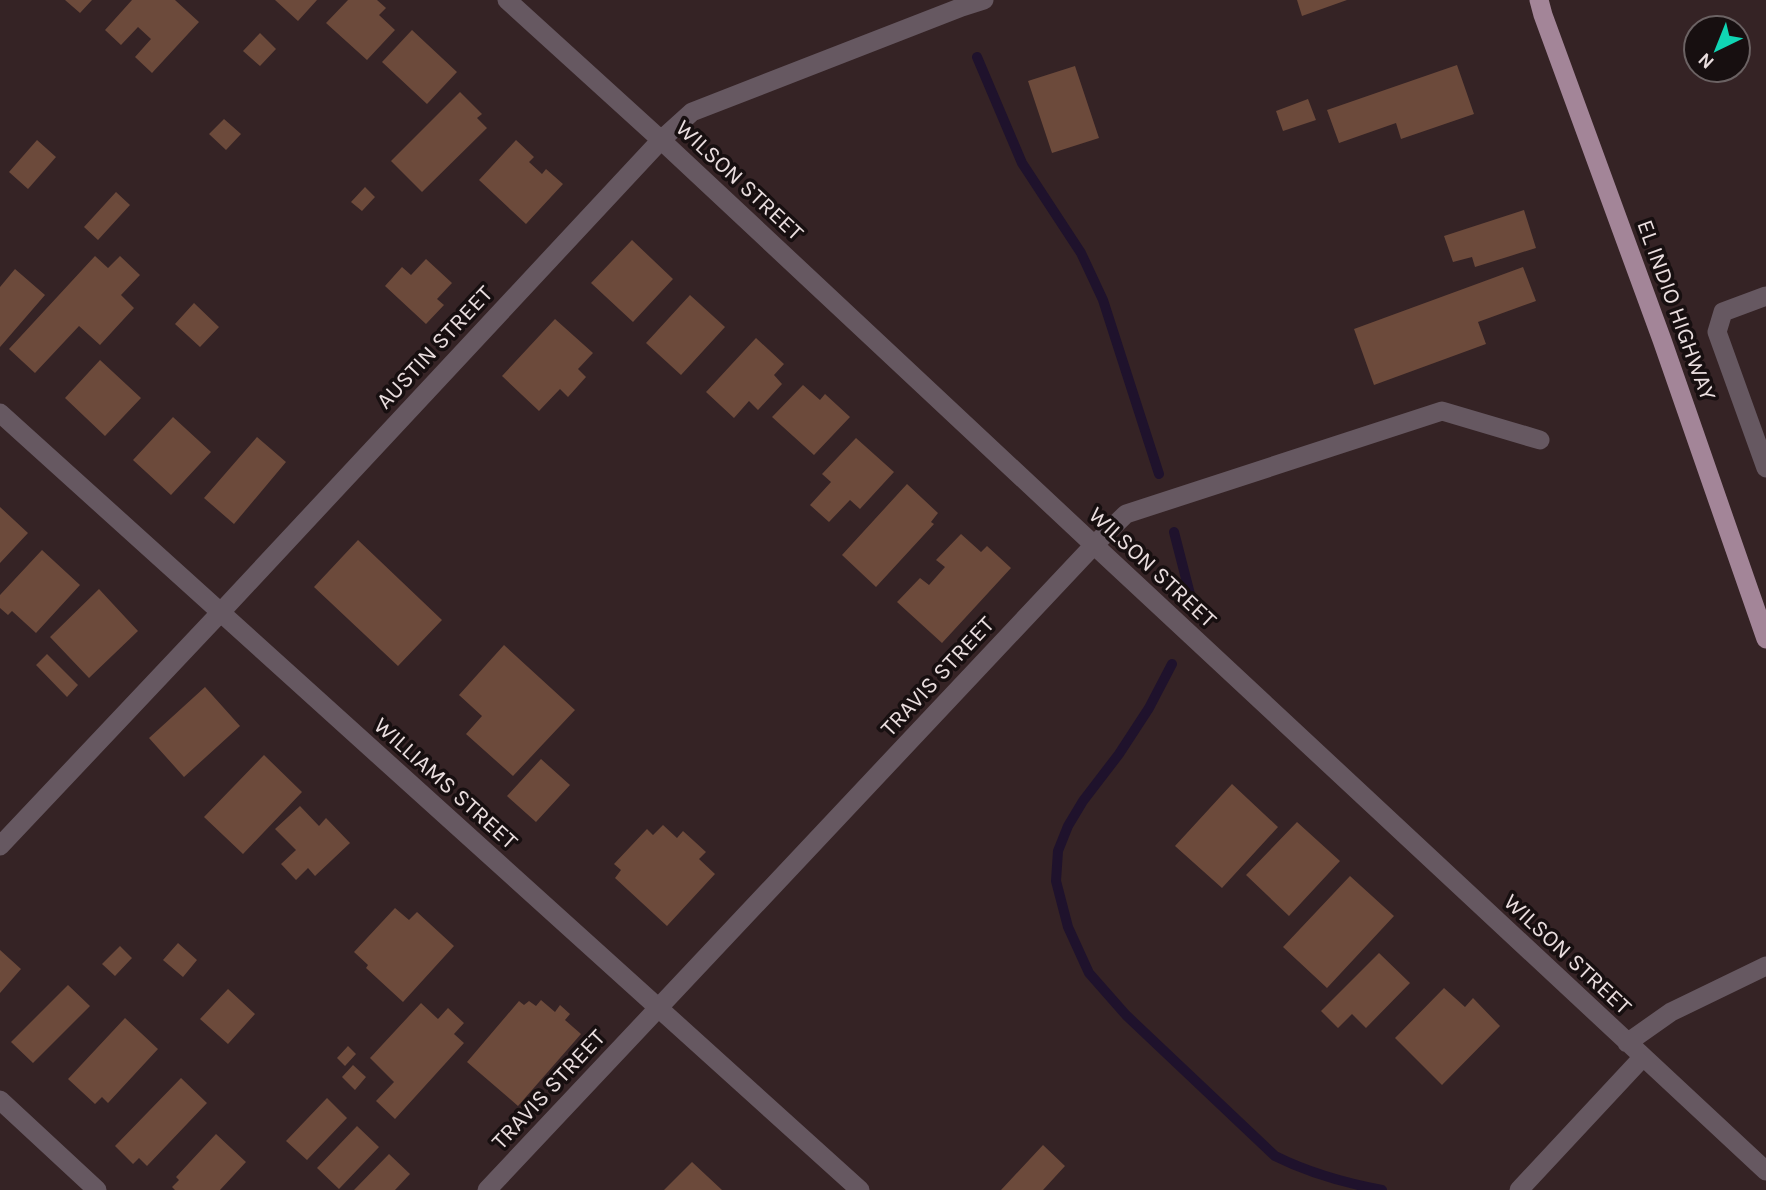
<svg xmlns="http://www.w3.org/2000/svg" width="1766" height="1190" font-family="Karla,sans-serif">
	<rect width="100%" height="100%" fill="#352325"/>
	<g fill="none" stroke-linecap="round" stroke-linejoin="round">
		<path stroke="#1f122c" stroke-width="10" d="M977,57l45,106 59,90 22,47 56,174
			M1174,532l17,66
			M1172,664l-23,44 -30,46 -36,47 -15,25 -10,25 -2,30 12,46 21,46 37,42 149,141c34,17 70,27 107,34"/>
	</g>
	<path fill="#6c4a3b" d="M65,0h27l-12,13z
		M132,0h43l24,22 -47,51 -17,-16 16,-18 -13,-12 -17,18 -16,-15z
		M275,0h42l-19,21z
		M348,0h29l9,8 -7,7 16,15 -28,30 -41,-37z
		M1297,0h50l-45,16z
		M412,30l45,42 -30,32 -45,-42z
		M260,33l16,16 -16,17 -17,-15z
		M1457,65l17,49 -73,25 -5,-16 -57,20 -12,-33z
		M1075,66l24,72 -47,15 -24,-72z
		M460,92l22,22 -5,4 10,10 -65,64 -31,-31z
		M1308,99l8,21 -33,11 -7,-20z
		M224,119l17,15 -15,16 -17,-16z
		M37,140l19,17 -28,32 -19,-17z
		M516,140l18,17 -5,5 13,12 4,-5 17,15 -37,40 -47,-44z
		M365,187l10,10 -13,14 -11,-9z
		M116,192l14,13 -32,35 -14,-13z
		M1524,210l12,38 -61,19 -3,-10 -19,5 -9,-26z
		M632,240l41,39 -40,43 -42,-39z
		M95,256l13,12 12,-12 20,19 -19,20 13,13 -34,37 -21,-19 -44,47 -26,-24z
		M426,259l26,24 -15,16 7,6 -18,19 -41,-38 17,-19 9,8z
		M1523,267l13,34 -58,21 8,22 -112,41 -20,-56z
		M15,269l30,26 -45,52v-60z
		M690,295l35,32 -44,48 -35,-32z
		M194,303l25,24 -19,20 -25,-23z
		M555,319l38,34 -15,16 8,8 -18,20 -8,-8 -21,22 -37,-35z
		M756,338l28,26 -10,11 8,9 -24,26 -9,-9 -15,17 -28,-26z
		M100,360l41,38 -36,38 -40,-38z
		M803,385l17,15 5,-6 25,23 -36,38 -42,-38z
		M173,417l38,35 -40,43 -38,-35z
		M257,437l29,25 -52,62 -30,-26z
		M856,438l38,34 -34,37 -10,-9 -21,22 -19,-17 21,-23 -9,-8z
		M907,484l31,29 -7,9 3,2 -58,63 -34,-32z
		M0,507l28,26 -28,30z
		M961,534l20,18 6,-6 24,22 -69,75 -45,-41 23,-24 9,7 16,-18 -9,-7z
		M358,540l84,80 -44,46 -84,-79z
		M42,550l38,35 -44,48 -24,-22 -4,4 -8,-7v-13z
		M99,589l39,42 -49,47 -39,-41z
		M504,645l71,65 -62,66 -47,-42 16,-18 -23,-21z
		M47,654l31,31 -11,12 -31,-32z
		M205,687l35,39 -56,51 -35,-39z
		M264,755l38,37 -59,62 -39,-37z
		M541,759l29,26 -34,37 -29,-26z
		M1232,784l46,43 -56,61 -47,-42z
		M300,806l19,20 7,-8 24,25 -35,33 -7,-8 -12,12 -15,-16 15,-14 -21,-21z
		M1297,822l43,39 -51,55 -43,-41z
		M663,825l14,13 6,-7 23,21 -7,7 16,15 -48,52 -52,-48 6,-8 -7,-6 33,-35 6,6z
		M1350,876l44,40 -67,72 -44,-41z
		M395,908l14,12 8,-8 37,34 -51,56 -37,-34 2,-3 -14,-13z
		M178,943l19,17 -14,17 -20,-17z
		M120,946l12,12 -17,18 -13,-12z
		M0,950l21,19 -21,24z
		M1379,953l31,30 -44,45 -14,-14 -14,14 -17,-17z
		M68,985l22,21 -57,57 -22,-21z
		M1444,988l21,19 8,-9 27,28 -58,59 -47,-47z
		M228,989l27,25 -27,30 -28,-25z
		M541,1000l14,12 5,-7 10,9 -5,6 16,14 -63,72 -51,-44 52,-61 5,4 5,-4 7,5z
		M421,1003l17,16 10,-11 16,15 -10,11 10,9 -69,76 -19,-18 18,-19 -24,-24z
		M125,1018l33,31 -50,54 -6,-6 -7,7 -27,-25z
		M348,1046l8,8 -11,12 -8,-8z
		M353,1065l13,12 -11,13 -13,-13z
		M181,1078l26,25 -60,63 -8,-8 -6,6 -18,-18z
		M327,1098l20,20 -40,42 -21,-19z
		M357,1126l22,21 -40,42 -22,-21z
		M216,1134l30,28 -26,28h-45l-3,-3 7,-7 -3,-3z
		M1043,1145l22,21 -22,24h-42z
		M389,1154l21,20 -15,16h-41z
		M692,1162l30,28h-58z"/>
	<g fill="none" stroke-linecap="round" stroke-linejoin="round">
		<path stroke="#665861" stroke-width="19" d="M507,0l154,140 433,405 672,626
			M1766,296l-43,16 -6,20 49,136
			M0,413l860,777
			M0,846l220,-233 441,-473 31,-28 270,-105 22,-7
			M1627,1043l44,-31 95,-46
			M0,1100l97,90
			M487,1190l607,-645 32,-31 316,-103 98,29
			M1519,1190l124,-133"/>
		<path stroke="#a38598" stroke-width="19" d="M1539,0l4,15 119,325 104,299"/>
	</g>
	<g text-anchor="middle" stroke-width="7" stroke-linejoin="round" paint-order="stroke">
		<g font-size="23" fill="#eadedf" stroke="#170f10">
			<text transform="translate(740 180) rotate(43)" y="8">WILSON STREET</text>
			<text transform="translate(1677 310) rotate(70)" y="8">EL INDIO HIGHWAY</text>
			<text transform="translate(434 347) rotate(-47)" y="8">AUSTIN STREET</text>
			<text transform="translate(1153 567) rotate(43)" y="8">WILSON STREET</text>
			<text transform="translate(937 676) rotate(-47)" y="8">TRAVIS STREET</text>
			<text transform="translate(446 783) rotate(42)" y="8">WILLIAMS STREET</text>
			<text transform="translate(1568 954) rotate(43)" y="8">WILSON STREET</text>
			<text transform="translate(548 1089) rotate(-47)" y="8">TRAVIS STREET</text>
		</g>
	</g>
	<g transform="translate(1717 49) rotate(223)"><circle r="33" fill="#170f10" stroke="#6b6263" stroke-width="2"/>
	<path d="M0-5L12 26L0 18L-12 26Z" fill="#10d5b4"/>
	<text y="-10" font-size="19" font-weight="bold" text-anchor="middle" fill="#eadedf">N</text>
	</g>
</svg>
